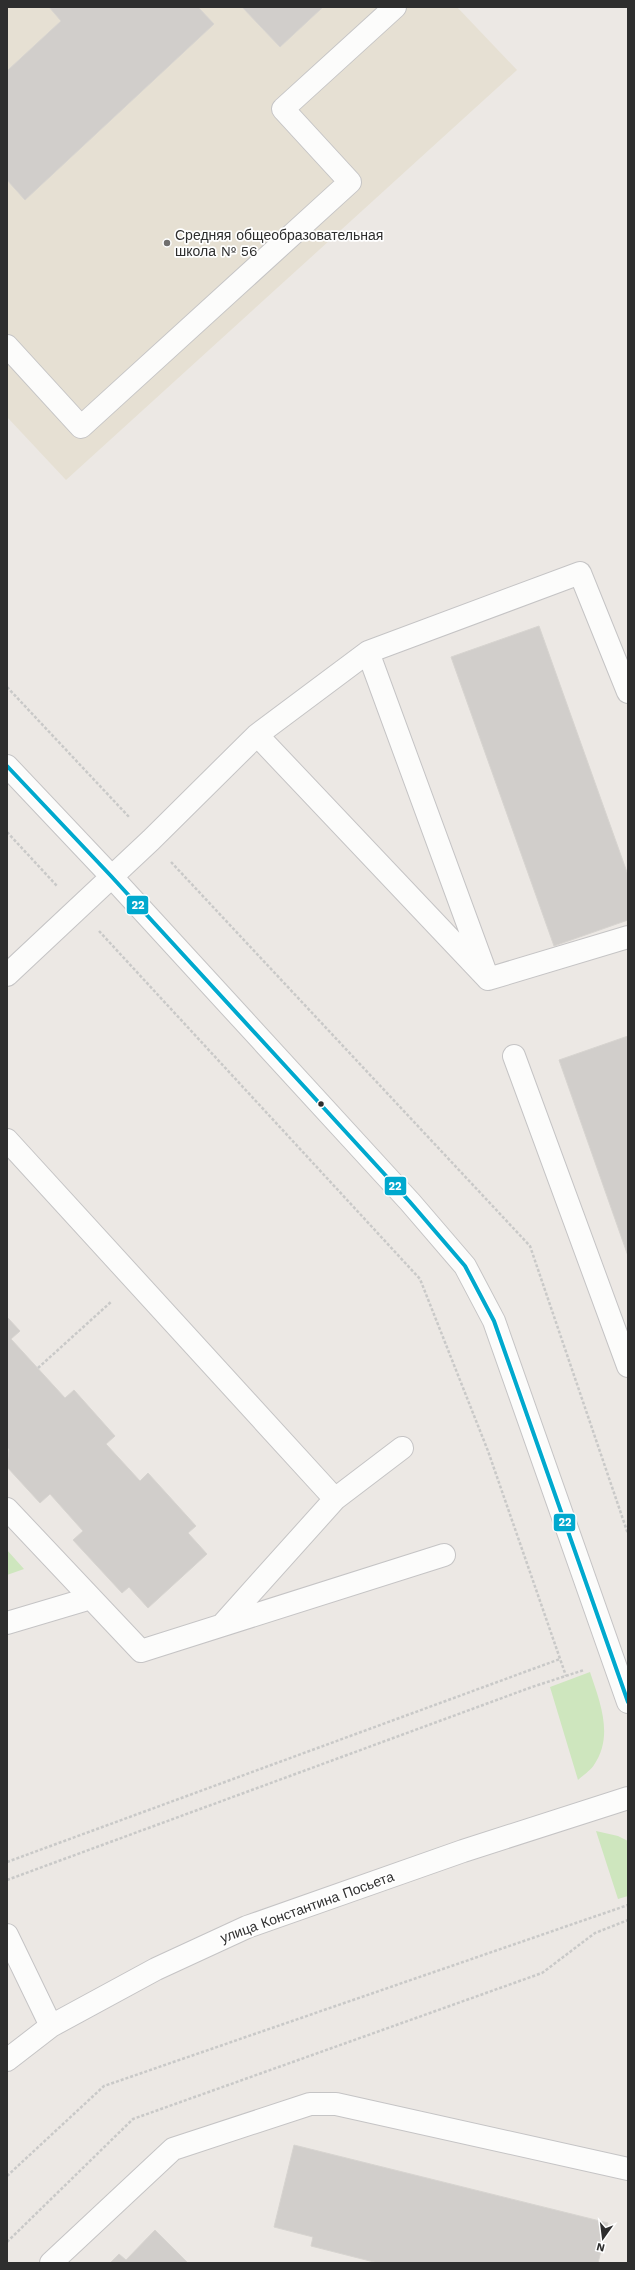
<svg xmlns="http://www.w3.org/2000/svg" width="635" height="2270" font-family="'Work Sans',sans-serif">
	<rect width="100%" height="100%" fill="#ece8e4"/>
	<path fill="#e6e0d3" d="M7,7h450l60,63 -451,410 -59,-63z"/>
	<path fill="#cee6be" d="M7,1550l17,19 -17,6z
		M590,1672c10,30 24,64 4,93 -4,6 -11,10 -16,15l-28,-93z
		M596,1831l22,5 10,5v55l-10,3z"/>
	<path fill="#d1cecb" stroke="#d7d4d0" d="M49,7h149l16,17 -189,176 -18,-20v-109l54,-50z
		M242,7h81l-43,40z
		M539,626l89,249v45l-74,26 -103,-289z
		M628,1036v220l-69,-196z
		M7,1317l13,14 -9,8 54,59 9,-8 41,46 -9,8 34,37 8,-8 48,53 -8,7 19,21 -59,54 -19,-21 -7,6 -49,-53 10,-9 -33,-37 -10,9 -33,-36 2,-18 -2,-2z
		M294,2145l314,78 -10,40h-220l-67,-17 2,-9 -39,-10z
		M155,2230l33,33h-78l9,-9 7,6z"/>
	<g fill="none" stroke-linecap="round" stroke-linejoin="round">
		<defs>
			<path id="minor" d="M7,346l74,81 269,-245 -67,-73 112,-102
				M257,735l231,244 -120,-327
				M7,766l104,110 299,326 55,64 29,55 134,381
				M7,975l144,-135 106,-105 111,-83 212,-79 48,119
				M488,979l140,-42
				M514,1056l114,310
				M7,1140l328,359
				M7,1509l134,142 303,-96
				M7,1623l84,-25
				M222,1625l113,-126 67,-51
				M7,1935l44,91
				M7,2060l44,-34 105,-57 91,-42 216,-76 165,-53
				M51,2263l122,-114 137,-45h26l292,65"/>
		</defs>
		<use href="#minor" stroke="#c5c4c5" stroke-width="24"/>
		<path stroke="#c9c9c8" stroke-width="2.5" stroke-dasharray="3 2" stroke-linecap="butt" d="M7,687l123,131
			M7,832l50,54
			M171,862l359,384 98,288
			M99,931l321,348 68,172 78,225
			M38,1368l74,-67
			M7,1862l553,-203
			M7,1880l525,-193 52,-17
			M7,2176l97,-90 524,-181
			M7,2242l126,-123 409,-146 53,-40 33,-13"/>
		<use href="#minor" stroke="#fcfcfb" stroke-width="22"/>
		<defs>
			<path id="bus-1" d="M7,766l104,110 299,326 55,64 29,55 134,381"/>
		</defs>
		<use href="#bus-1" stroke="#fff" stroke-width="7"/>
		<use href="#bus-1" stroke="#00a9ce" stroke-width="4"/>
	</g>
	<circle fill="#706f6e" stroke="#fff" stroke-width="1.5" cx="167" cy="243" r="4"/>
	<circle fill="#2e2e2e" stroke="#fff" stroke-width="1.5" cx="321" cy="1104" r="3.5"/>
	<g text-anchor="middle" stroke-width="3.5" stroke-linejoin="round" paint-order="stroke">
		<g font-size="14" fill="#2e2e2e" stroke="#fff" text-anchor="start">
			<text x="175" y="240">Средняя общеобразовательная<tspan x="175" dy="16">школа № 56</tspan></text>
		</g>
		<g font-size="14" fill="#2e2e2e" stroke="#fff">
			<text transform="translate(307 1907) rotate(-20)" y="5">улица Константина Посьета</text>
		</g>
	</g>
	<g stroke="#fff" stroke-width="1.5">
		<rect x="126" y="895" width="23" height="20" rx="4" fill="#00a9ce"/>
		<rect x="384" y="1176" width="23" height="20" rx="4" fill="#00a9ce"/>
		<rect x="553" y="1513" width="23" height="19" rx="4" fill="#00a9ce"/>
	</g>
	<g font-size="11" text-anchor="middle" font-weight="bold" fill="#fff">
		<text x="138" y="909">22</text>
		<text x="395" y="1190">22</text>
		<text x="565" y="1526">22</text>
	</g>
	<rect width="635" height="2270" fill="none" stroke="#2e2e2e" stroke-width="16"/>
	<g transform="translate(603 2238) rotate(194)" stroke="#ffffff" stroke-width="3" paint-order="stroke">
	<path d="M0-3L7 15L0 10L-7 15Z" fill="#2e2e2e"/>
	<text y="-6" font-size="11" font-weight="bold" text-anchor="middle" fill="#2e2e2e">N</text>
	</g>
</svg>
